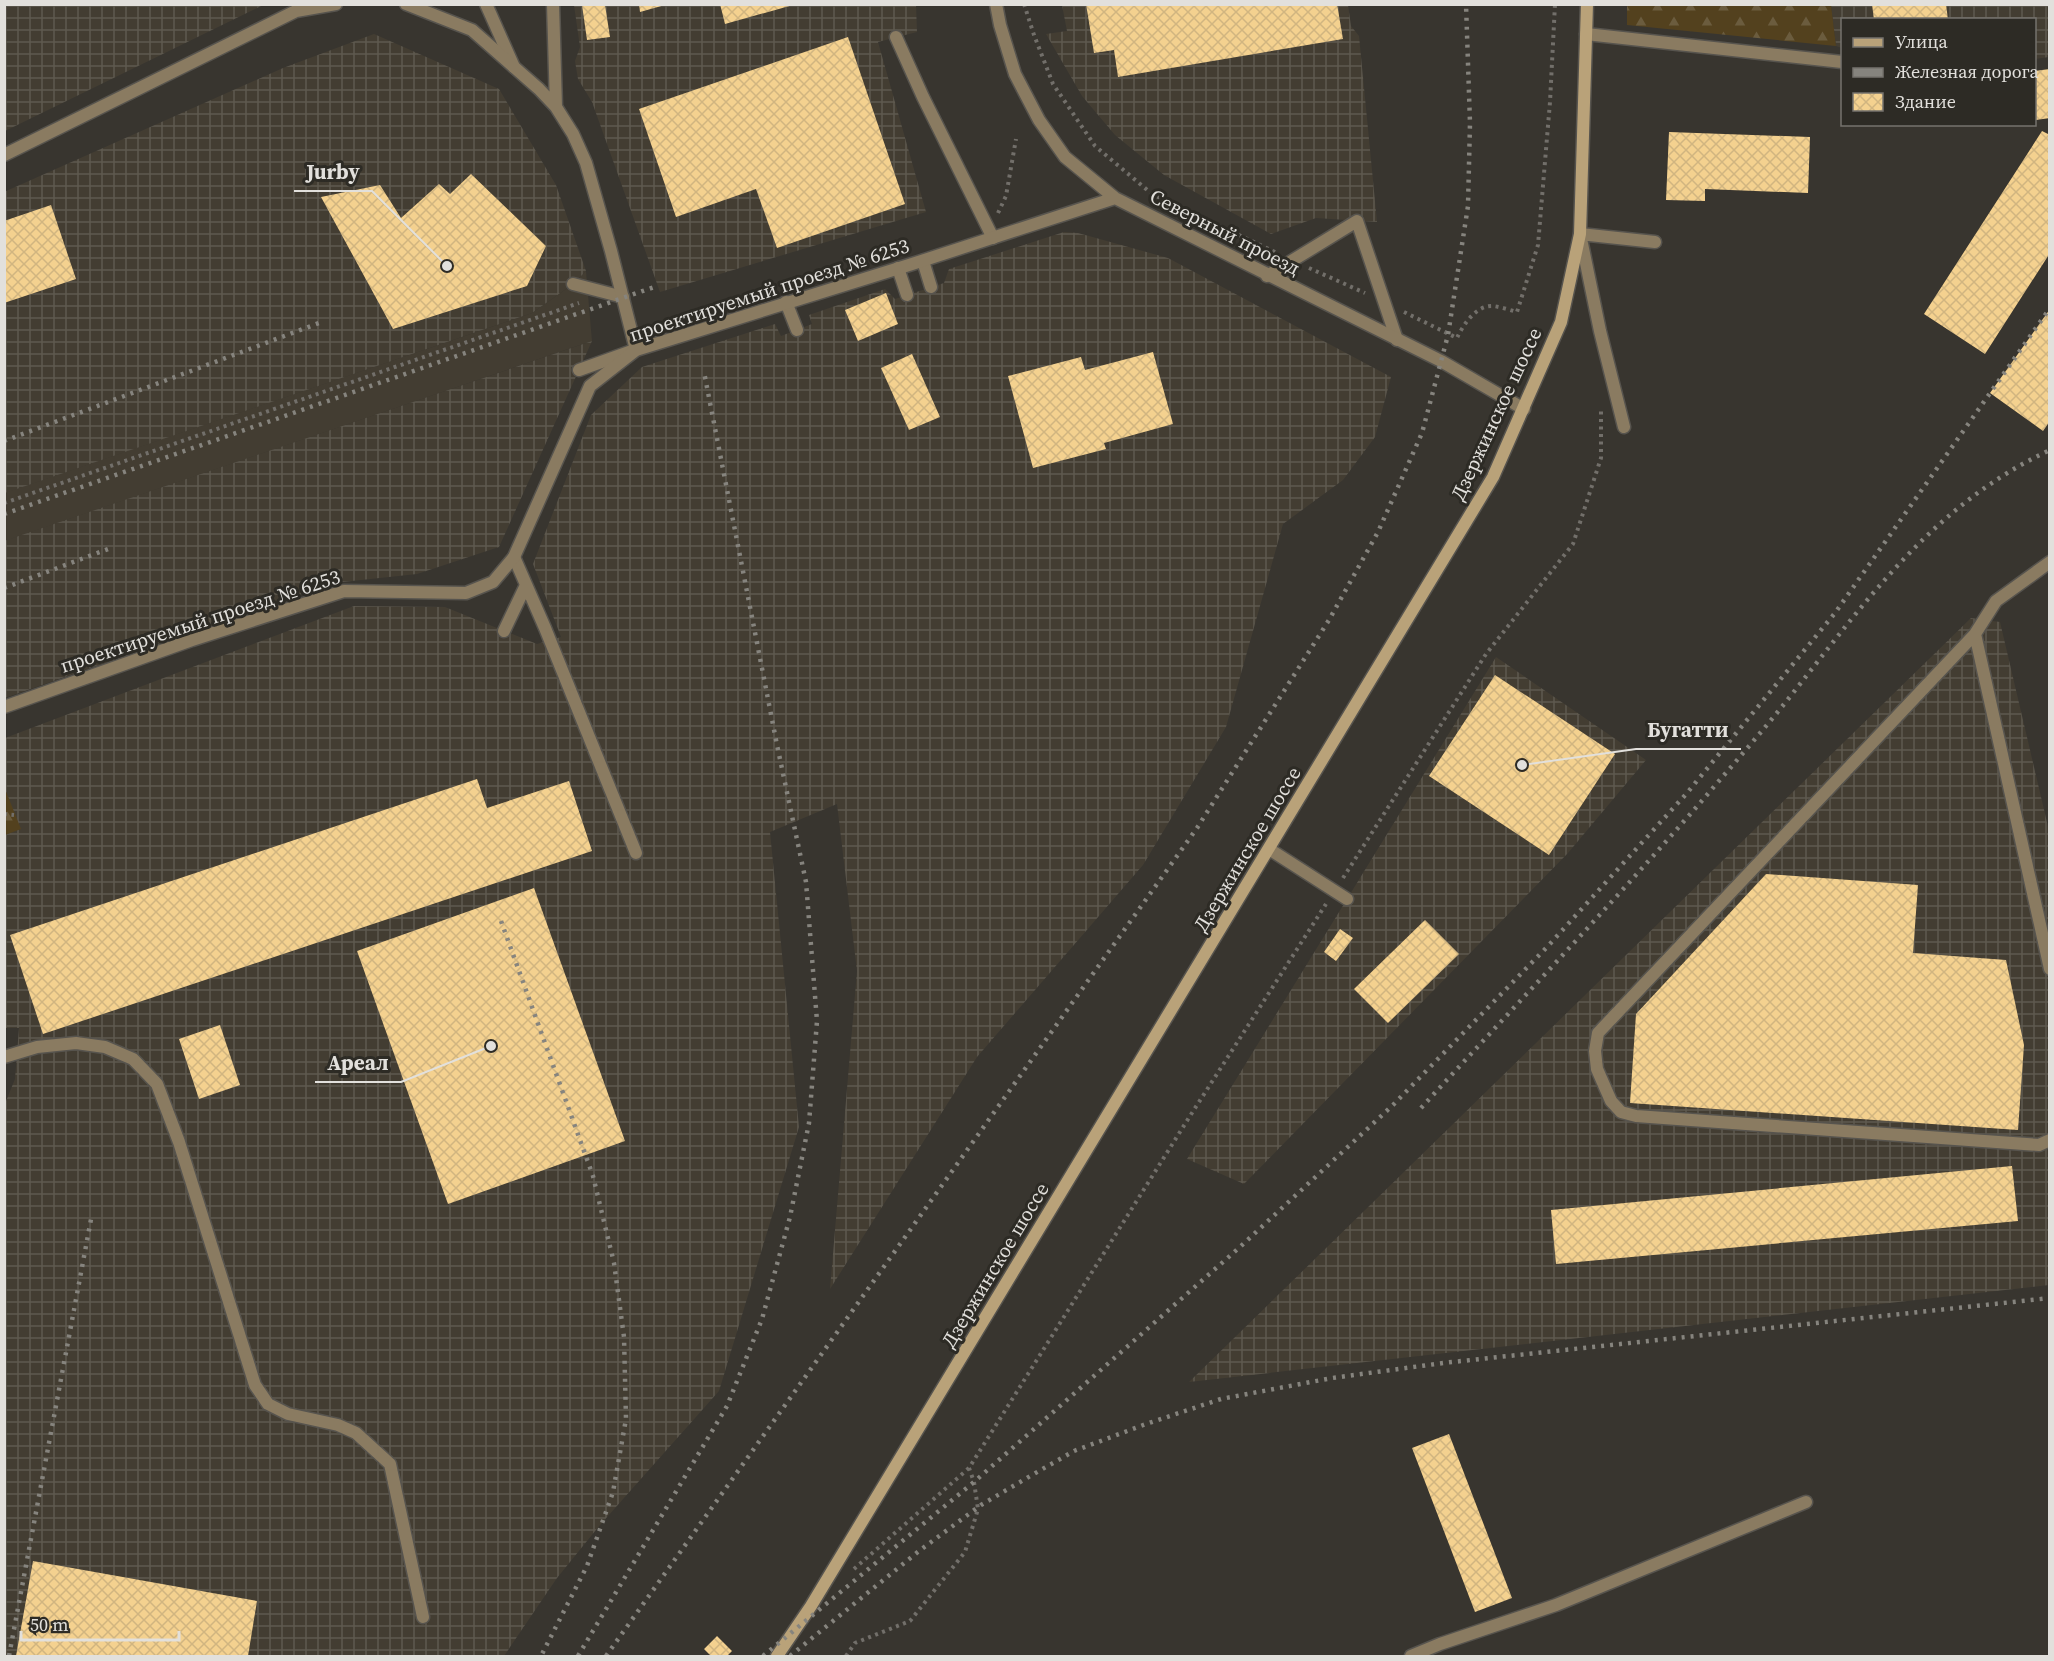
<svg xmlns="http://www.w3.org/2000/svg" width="2054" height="1661" font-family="'Source Serif 4',serif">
	<defs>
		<pattern id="industrial-grid" width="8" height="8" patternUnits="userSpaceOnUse" patternTransform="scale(1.5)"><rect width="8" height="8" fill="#433d32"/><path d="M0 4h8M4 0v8" fill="none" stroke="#5e594f"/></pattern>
		<pattern id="forest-firs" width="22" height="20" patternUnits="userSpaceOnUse" patternTransform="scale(1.5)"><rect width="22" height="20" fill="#53411e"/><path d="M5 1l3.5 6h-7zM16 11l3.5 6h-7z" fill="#6b5c3e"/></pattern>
		<pattern id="building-cross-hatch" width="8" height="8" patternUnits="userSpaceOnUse" patternTransform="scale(1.5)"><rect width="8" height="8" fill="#f4d18f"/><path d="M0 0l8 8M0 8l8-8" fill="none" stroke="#d1b580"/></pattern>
	</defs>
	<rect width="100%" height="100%" fill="#38352f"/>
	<path fill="#433d32" d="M586,271l6,70 -587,200 -1,-48 528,-180 41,-29z"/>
	<path fill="url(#industrial-grid)" d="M5,4h258v1l-258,126z
		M574,5h342l1,27 -39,10 48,170 -266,80 -68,-190 -14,-23 -3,-18 5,-14z
		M1062,5h286l3,21 8,10 18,186 -61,-4 -45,16 -107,-59 -49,-40 -33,-39 -36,-62 21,-3z
		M1831,5h218v52l-14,2 -1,-39h-192v28l-6,-2z
		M374,34l125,55 57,96 30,86 -13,13 -41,29 -527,180 -1,-301 279,-124z
		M1064,232l14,1 90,25 223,119 -16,60 -32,43 -60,44 -57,203 -83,138 -166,192 -147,232 27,-318 -20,-167 -67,28 29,295 -80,264 -119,134 -43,53 -53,78h-499l-1,-550 11,-27 4,-51h-14l-1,-193 16,-6 -15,-40v-51l349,-132 91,1 92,37 24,-7 -28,-73 58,-149 51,-48 133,-43 6,12 31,-12 -3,-9 76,-26 10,10 49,-16 5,-14z
		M592,341l-93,206 -82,27 -84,9 -328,115 -1,-157z
		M1971,618l29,4 49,209v454l-860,97z
		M1496,657l150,103 -78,93 -324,331 -57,-25z"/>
	<path fill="url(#forest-firs)" d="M1627,5h204l5,41 -209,-21z
		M5,789l16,40 -16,6h-1z"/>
	<path fill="url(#building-cross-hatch)" d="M639,4h26v1l-25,7z
		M720,4h73v1l-68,19z
		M1086,4h251l6,35 -225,38 -4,-27 -20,3z
		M1872,4h74l2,16h-74z
		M582,5h23l5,32 -23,3z
		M848,37l57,167 -128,44 -21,-59 -80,28 -37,-108z
		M2050,69v49l-14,2 -2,-49z
		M2042,131l8,4v118l-65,101 -61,-40z
		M1669,132l141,5 -2,56 -103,-4v12l-39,-1z
		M471,174l75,72 -19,40 -134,43 -72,-132 59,-12 21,33 38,-34 11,10z
		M51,205l25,74 -72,24v-82z
		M886,293l12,31 -40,17 -13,-31z
		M2050,309v112l-7,10 -53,-38z
		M1153,352l20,72 -69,19 2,6 -73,19 -25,-92 73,-19 4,13z
		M912,354l28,63 -31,13 -28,-62z
		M1495,675l120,79 -66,101 -120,-79z
		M477,779l10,29 82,-27 23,70 -549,183 -33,-99z
		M1766,874l152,11 -5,68 93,7 18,85 -6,85 -388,-27 6,-89z
		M534,888l91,253 -177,63 -91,-253z
		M1425,920l34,34 -71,69 -34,-34z
		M1340,929l13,9 -17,23 -12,-9z
		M220,1025l20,60 -41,14 -20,-60z
		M2012,1166l6,55 -462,43 -5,-54z
		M1449,1434l63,164 -37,14 -63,-164z
		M33,1561l224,40 -9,55h-232z
		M717,1636l15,15 -5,5h-16l-7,-7z"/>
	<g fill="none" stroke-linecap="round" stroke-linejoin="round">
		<defs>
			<path id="service" d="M486,4l28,63
				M1586,34l256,28
				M896,37l27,60 70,141
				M923,261l8,26
				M898,268l9,27
				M1267,276l90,-55 40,119
				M573,284l50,13
				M786,302l11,28
				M579,370l53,-19
				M1624,427l-24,-96 -20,-97 75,8
				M514,557l31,71 91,225
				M2050,562l-54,39 -21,33 -377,399 -3,18 2,18 14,32 10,11 15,4 403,29 11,-5
				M504,631l22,-46
				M1975,634l75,335
				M1269,849l78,50
				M4,1057l33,-10 39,-4 29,4 28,12 24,25 22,58 76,243 13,19 20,10 50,11 18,8 34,31 33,153
				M1411,1656l29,-12 116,-39 250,-103"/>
			<path id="minor" d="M406,4l66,26 67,59 17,18 17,27 13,29 25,88 25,99
				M553,4l3,103
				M4,155l292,-144 40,-7"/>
			<path id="tertiary" d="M996,4l4,21 15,49 24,46 26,37 50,41 326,163 83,48
				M4,707l188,-67 152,-49 122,2 27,-11 21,-25 76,-171 46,-36 273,-85 206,-67"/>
			<path id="secondary" d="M777,1656l34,-50 682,-1129 68,-155 19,-88 7,-230"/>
		</defs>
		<use href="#service" stroke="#57544e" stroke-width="15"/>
		<use href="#minor" stroke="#57544e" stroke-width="15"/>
		<use href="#tertiary" stroke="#57544e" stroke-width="15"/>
		<use href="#secondary" stroke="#57544e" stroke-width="15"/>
		<path stroke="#726f6a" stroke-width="4" stroke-dasharray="3 4.5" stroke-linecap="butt" d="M1024,4l10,31 19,49 42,62 57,48 123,58
			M998,213l8,-17 10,-57
			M1309,268l56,25
			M1404,312l53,26c6,-13 19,-33 36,-32 8,1 17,4 24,6l21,-67 12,-143 5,-98
			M4,503l575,-200
			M4,814l10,1
			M1343,878l143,-224 87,-110 28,-86v-51
			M854,1569l115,-101
			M846,1656l9,-13 55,-22 55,-69 13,-43 -4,-27 -5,-14 221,-352 136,-212"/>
		<use href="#service" stroke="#8a7b61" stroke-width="12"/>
		<use href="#minor" stroke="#8a7b61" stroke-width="12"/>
		<use href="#tertiary" stroke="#8a7b61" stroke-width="12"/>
		<use href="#secondary" stroke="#b9a279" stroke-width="12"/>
		<path stroke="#86847e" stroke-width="4.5" stroke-dasharray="3 6" stroke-linecap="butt" d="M4,441l315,-118
			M4,514l653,-228
			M4,588l104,-39
			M501,921l92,255 21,87 10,74 2,82 -13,73 -26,74 -46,90
			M1421,1108c93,-101 188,-201 279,-305 30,-35 61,-70 89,-105 77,-97 145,-194 261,-248
			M9,1656l83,-442
			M578,1656l149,-250 35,-87 28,-102 19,-94 8,-102 -11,-139 -29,-137 -73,-373
			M606,1656l591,-828 132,-208 49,-88 44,-99 26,-98 20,-129 2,-83 -4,-119
			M763,1656l211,-174 266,-235 153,-142 155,-159 139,-153 148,-180 215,-305
			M790,1656l129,-105 62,-46 51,-30 42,-24 72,-27 75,-25 111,-21 111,-15 607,-65"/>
	</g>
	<g text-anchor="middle" stroke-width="6" stroke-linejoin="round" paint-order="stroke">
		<g font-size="20" fill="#e2e0dc" stroke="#2d2b25">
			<text transform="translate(1225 232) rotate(27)" y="7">Северный проезд</text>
			<text transform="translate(769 290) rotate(-18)" y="7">проектируемый проезд № 6253</text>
			<text transform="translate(1496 414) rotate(-65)" y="7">Дзержинское шоссе</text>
			<text transform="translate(200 621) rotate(-18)" y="7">проектируемый проезд № 6253</text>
			<text transform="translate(1247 849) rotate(-59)" y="7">Дзержинское шоссе</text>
			<text transform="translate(995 1265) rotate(-59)" y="7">Дзержинское шоссе</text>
		</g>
	</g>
	<path fill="none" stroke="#e2e0dc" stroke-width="2" d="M447 266L372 191H294M1522 765L1636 749H1741M491 1046L401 1082H315"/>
	<g fill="#e2e0dc" stroke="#2d2b25" stroke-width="2">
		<circle cx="447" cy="266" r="6"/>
		<circle cx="1522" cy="765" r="6"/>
		<circle cx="491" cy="1046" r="6"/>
	</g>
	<g font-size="21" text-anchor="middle" font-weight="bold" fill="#e2e0dc" stroke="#2d2b25" stroke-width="6" stroke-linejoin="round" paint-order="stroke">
		<text x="333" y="179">Jurby</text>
		<text x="1688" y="737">Бугатти</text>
		<text x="358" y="1070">Ареал</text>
	</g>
	<rect width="2054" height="1661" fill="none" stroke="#e2e0dc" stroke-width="12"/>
	<rect x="1841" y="18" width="195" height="108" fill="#2d2b25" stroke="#75736e" stroke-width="1.5"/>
	<rect x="1853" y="38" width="30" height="9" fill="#b9a279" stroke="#75736e" stroke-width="1.5"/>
	<text x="1895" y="48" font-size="18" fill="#e2e0dc">Улица</text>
	<rect x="1853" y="68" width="30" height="9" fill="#86847e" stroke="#75736e" stroke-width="1.5"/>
	<text x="1895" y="78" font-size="18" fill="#e2e0dc">Железная дорога</text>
	<rect x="1853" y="93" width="30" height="18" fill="url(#building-cross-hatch)" stroke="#75736e" stroke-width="1.5"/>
	<text x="1895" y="108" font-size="18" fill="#e2e0dc">Здание</text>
	<path d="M21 1631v9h158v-9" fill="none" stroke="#e2e0dc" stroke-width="3"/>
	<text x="30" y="1631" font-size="18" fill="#e2e0dc" stroke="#2d2b25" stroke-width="4.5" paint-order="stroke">50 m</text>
</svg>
